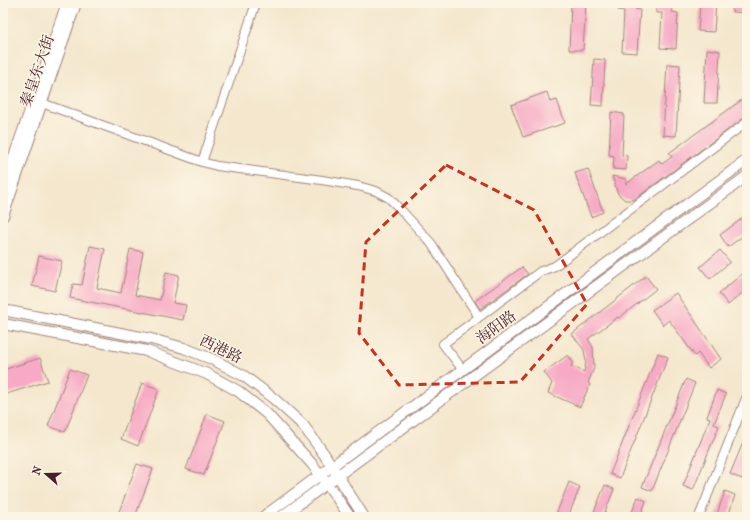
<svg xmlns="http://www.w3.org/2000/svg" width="750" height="520" font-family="'IM FELL French Canon','Noto Serif SC',serif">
	<rect width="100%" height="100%" fill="#fcf5e5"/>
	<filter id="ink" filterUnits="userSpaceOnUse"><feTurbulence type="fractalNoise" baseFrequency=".025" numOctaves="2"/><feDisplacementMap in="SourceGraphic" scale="8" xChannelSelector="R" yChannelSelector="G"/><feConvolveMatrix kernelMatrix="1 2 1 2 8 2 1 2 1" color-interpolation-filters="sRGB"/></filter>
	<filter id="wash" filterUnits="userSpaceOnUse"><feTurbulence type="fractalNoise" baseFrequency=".012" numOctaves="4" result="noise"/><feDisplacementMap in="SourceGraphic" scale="16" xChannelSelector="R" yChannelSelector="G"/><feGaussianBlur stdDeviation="0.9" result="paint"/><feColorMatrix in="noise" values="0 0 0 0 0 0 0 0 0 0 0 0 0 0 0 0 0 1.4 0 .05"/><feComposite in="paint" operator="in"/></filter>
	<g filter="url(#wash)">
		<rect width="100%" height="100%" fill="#f4e7cd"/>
		<g id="blocks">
			<path fill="#f7a9c5" d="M571,3h15l-3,47h-14z
				M619,3h16v6l5,1 -3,43 -15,-1 2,-41 -6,-1z
				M656,3h16v9l6,1 -2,36 -16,-1 2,-35h-6z
				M700,3h16l-2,29 -16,-1z
				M733,3h13l1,10 -15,-1z
				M707,49l13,2 -3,52h-13z
				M594,59l11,1 -2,46 -12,-1z
				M667,64l13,1 -4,71 -13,-1z
				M547,92l3,10 7,-2 8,23 -42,14 -12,-32z
				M747,96v21l-3,1 -109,81 -4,1h-6l-7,-6 -6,-18 14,3v5l33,-24 3,4 10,-7 -3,-4z
				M611,112l13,2 -2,41 5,1 -1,14 -13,-1 1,-13 -5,-1z
				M588,169l15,43 -12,5 -16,-44z
				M747,215v18l-19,14 -8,-12z
				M90,246l15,3 -8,39 24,5 9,-44 13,3 -8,43 25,5 6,-28 13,3 -6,28 13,2 -3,15 -113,-22 3,-14 9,1z
				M720,250l10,12 -20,17 -10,-12z
				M39,256l23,5 -7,30 -23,-5z
				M522,267l6,7 -48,35 -5,-8z
				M747,270v19l-19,16 -9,-12z
				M646,276l10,13 -37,29 -1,-1 -30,22 5,8 1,21 -6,15 2,1 -10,23 -32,-14 4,-10 -8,-11 24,-17 5,7 -2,4 13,6 2,-10 -2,-12 -12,-16z
				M676,293l45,66 -12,9 -11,-15 -3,3 -26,-36 -6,5 -11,-15z
				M658,353l10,4 -48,121 -10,-4z
				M40,358l8,23 -45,14v-25z
				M70,369l17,6 -22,57 -17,-6z
				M686,379l9,4 -43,108 -10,-4z
				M142,383l17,6 -21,57 -17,-7z
				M717,390l9,4 -12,30 5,2 -26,64 -10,-4 27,-68 -3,-1z
				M207,414l18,7 -21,54 -18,-6z
				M747,433v35l-5,11 -12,-5z
				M137,464l16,5 -18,48h-18z
				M569,482l11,5 -12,30h-13z
				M605,485l9,4 -11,28h-11z
				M725,491l10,4 -7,22h-12z
				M638,497l8,4 -6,16h-10z"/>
		</g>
	</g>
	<g filter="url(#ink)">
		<use href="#blocks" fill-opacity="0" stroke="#9f837c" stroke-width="1"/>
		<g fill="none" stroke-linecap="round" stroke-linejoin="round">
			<defs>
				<path id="minor" d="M42,103l160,59 15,4 105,14 36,6 18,5 13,7 12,12 30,33 48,74
					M202,162l54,-159
					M463,370l-20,-26 98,-73 14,-5 192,-144
					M699,517l48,-121"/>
				<path id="major" d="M3,189l64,-186
					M3,216l73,-213
					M3,310l148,29 33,9 30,12 30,16 29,22 30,27 21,29 40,63
					M3,324l144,27 60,23 31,17 29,23 45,50 23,31 15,22
					M263,517l484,-357
					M281,517l466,-341"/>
			</defs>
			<use href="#minor" stroke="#9f837c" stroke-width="10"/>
			<use href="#major" stroke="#9f837c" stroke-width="12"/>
			<use href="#minor" stroke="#fff" stroke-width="8"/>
			<use href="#major" stroke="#fff" stroke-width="10"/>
		</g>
	</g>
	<path fill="none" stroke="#c8321e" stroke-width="3" stroke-dasharray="8 5" stroke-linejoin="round" d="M446,165l88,45 53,94 -67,78 -121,3 -40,-52 7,-91z"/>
	<g text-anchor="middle" stroke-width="3" stroke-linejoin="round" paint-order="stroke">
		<g font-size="15" fill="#4a1f2b" stroke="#fcf5e5">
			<text transform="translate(37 71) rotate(-71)" y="5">秦皇东大街</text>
			<text transform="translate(496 327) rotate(-36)" y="5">海阳路</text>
			<text transform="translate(221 349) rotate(26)" y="5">西港路</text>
		</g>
	</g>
	<rect width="750" height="520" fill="none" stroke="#fcf5e5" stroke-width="16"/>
	<g transform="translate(46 474) rotate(290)" stroke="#fcf5e5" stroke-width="3" paint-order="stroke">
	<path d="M0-3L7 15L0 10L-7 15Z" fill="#4a1f2b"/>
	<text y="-6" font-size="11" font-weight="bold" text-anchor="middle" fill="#4a1f2b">N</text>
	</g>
</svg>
